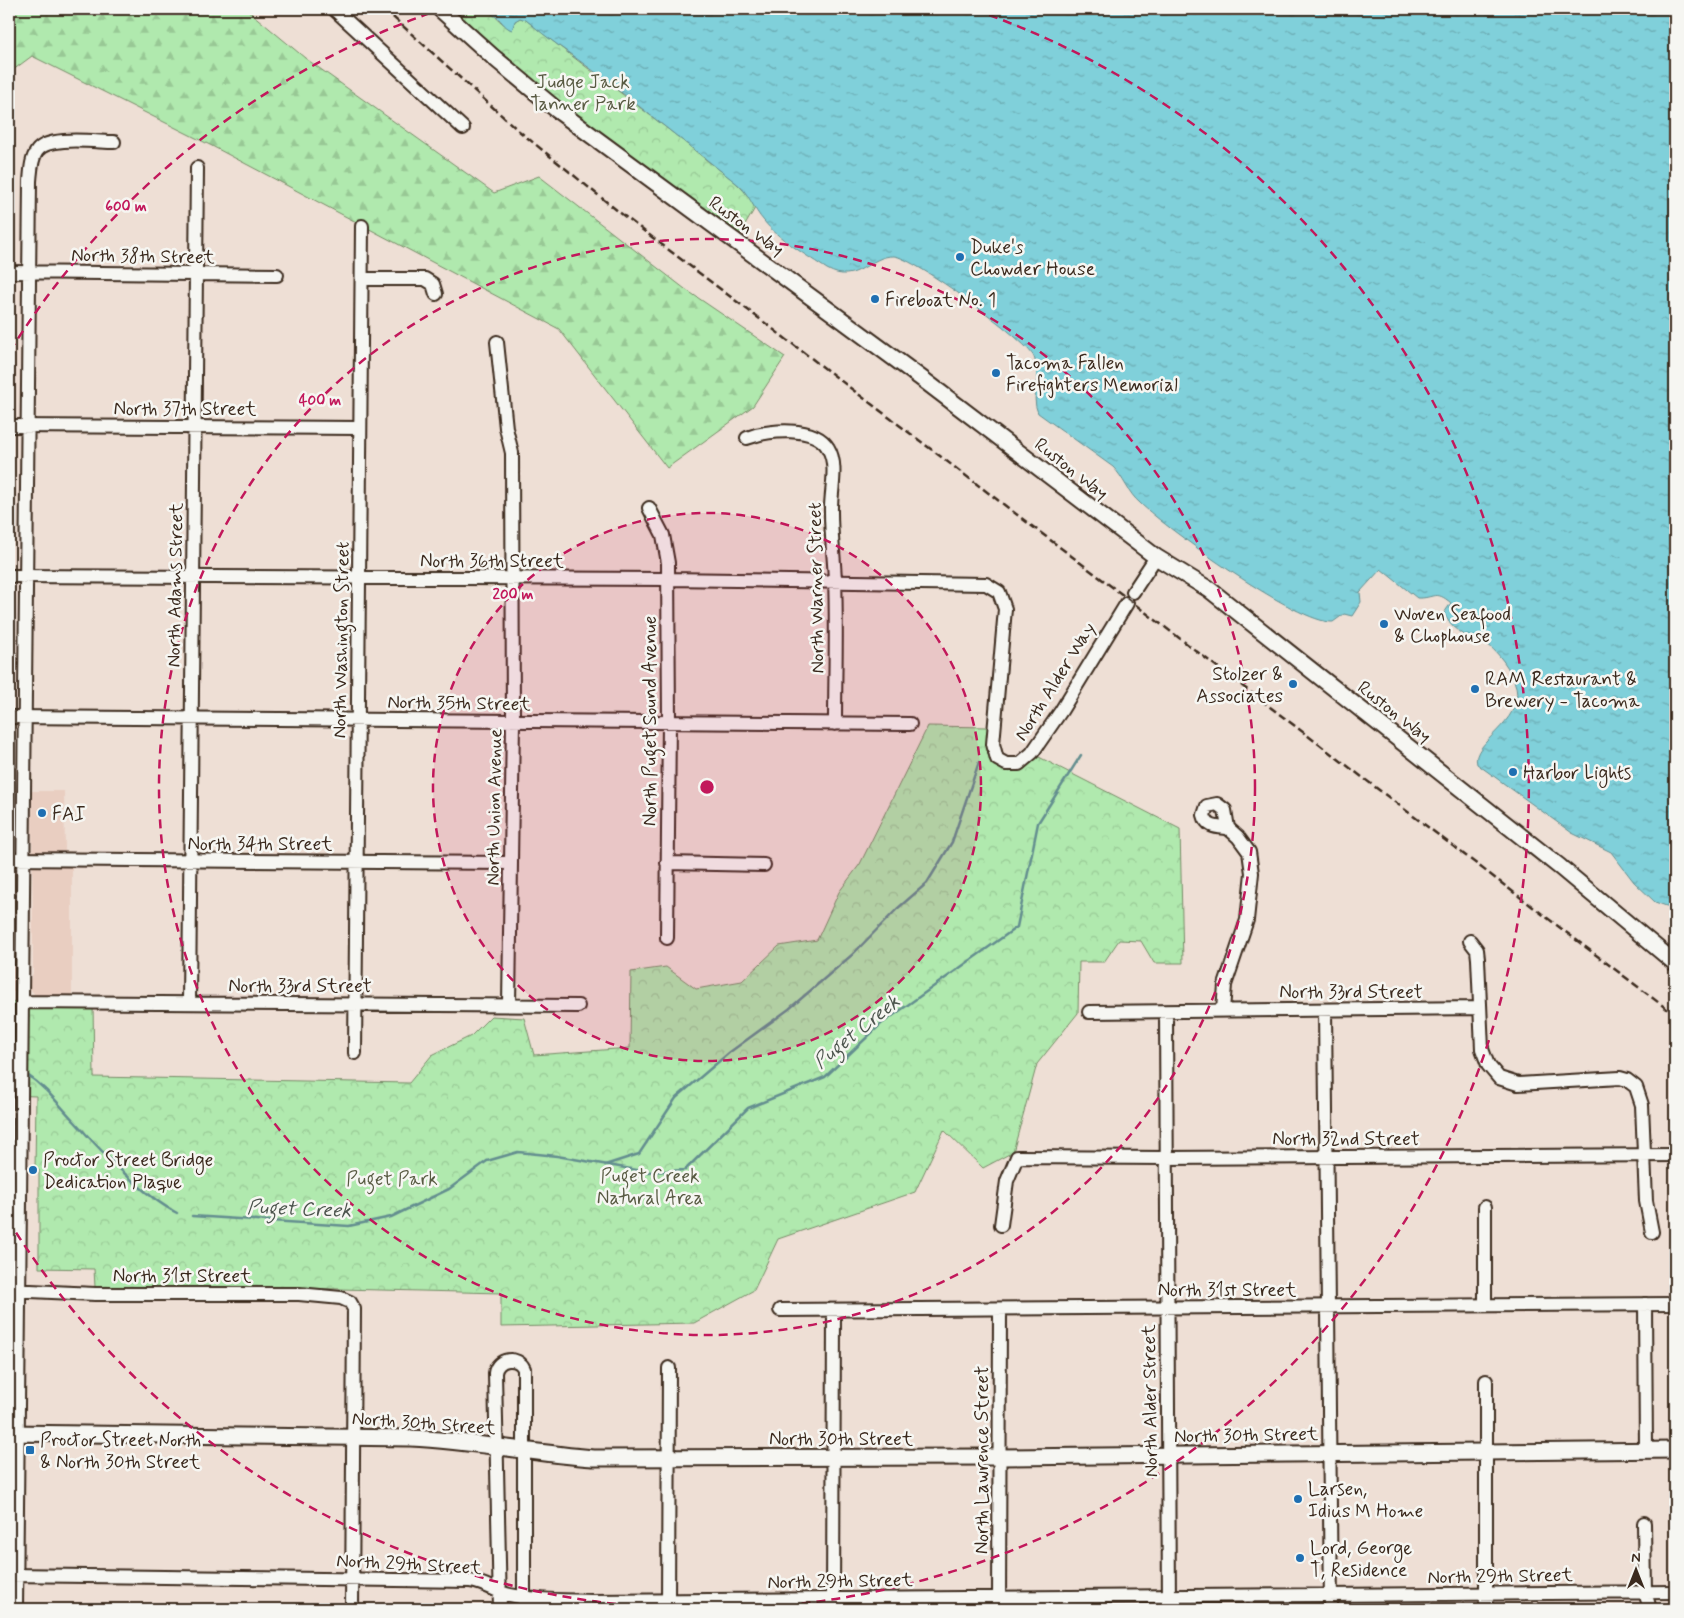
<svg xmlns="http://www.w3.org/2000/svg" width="1684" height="1618" font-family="Mynerve,sans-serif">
	<defs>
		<pattern id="forest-firs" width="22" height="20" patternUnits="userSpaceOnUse" patternTransform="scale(1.25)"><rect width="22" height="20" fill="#b0e9ae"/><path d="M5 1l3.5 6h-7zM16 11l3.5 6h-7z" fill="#98c895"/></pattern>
		<pattern id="park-crowns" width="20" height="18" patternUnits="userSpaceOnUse" patternTransform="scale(1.25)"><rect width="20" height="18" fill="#b0e9ae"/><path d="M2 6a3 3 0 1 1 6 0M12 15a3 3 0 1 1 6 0" fill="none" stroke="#98c895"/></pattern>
		<pattern id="water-ripples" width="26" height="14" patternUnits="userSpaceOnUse" patternTransform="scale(1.25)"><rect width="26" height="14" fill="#80d0da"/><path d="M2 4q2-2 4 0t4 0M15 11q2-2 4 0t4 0" fill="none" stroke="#6aa9b0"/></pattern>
	</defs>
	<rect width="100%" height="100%" fill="#eedfd5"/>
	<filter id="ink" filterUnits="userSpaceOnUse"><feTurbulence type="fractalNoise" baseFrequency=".02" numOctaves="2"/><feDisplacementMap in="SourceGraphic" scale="10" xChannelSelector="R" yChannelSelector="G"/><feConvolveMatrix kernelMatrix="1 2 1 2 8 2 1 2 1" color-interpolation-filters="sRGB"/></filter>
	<g filter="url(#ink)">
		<path fill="#e9cec1" d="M9,722h5l2,270h-7z
			M32,791h32l1,60 7,1v143h-37l-7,-9 5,-13z"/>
		<path fill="url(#forest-firs)" stroke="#768a66" d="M9,9h237l59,49 189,135 45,-17 146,113 100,68 -32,49 -86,62 -108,-139 -347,-183 -180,-90 -23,17z"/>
		<path fill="url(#park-crowns)" stroke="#768a66" d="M451,9h38c3,5 17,19 23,20l3,-8 5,-3 6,2c58,47 120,90 178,138 18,15 41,27 51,50l-15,26 -184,-133z
			M928,726l60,1 9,36 38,-8 145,74 3,134h-29l-13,-22 -22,-1 -15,22h-25l-1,51 -41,51 -24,88 -30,16 -39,-38 -29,62 -137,47 -24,51 -60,33 -193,4v-34l-201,-5 -205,-1 -1,-18 -55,-1v-98h-4l1,-74 -27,-1v-93h84l1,75 315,6 23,-28 39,-19 20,-20 33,2 10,37 96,-7 1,-76 35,-5 30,22 46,-8 37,-35 38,-6 22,-48 21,-28z"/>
		<path fill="url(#water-ripples)" stroke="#648e8f" d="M489,9h1186v900l-20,-7 -21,-20 -23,-30 -39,-19 -95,-69c-7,-22 47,-41 39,-77 -4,-17 -19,-37 -33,-46 -5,-3 -10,-2 -15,-4 -9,-5 -21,-15 -24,-24l7,-10c-16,-14 -17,-4 -34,-5l-36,-29 -21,23 1,10 -9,14 -8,-2 -11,8c-35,2 -165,-92 -193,-119 -12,-10 -16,-25 -27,-36l-75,-54c-8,-17 4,-38 -4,-56 -7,-17 -121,-100 -140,-101 -25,-1 -37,30 -67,13 -18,-12 -50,-31 -63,-48 -11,-12 -15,-29 -29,-39 -46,-36 -93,-74 -140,-110 -23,-17 -47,-33 -69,-52l-6,-2 -5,3 -3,9c-9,-3 -10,-11 -19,-15z"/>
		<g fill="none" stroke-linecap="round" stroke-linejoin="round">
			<path stroke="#648e8f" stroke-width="2.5" d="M9,1062l9,6
				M26,1074c21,14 32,30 49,48 27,30 67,73 102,91
				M605,1165l34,-11 37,-56 54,-46 59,-43 64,-55 44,-45 30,-26 25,-41 27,-80
				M192,1216l157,10 42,-9 58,-28 38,-28 31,-9 39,4 91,16 37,-2 63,-62 77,-31 56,-53 136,-97 21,-104 43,-68"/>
			<defs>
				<path id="minor" d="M334,9l129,119
					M9,272l268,3
					M362,279h63l8,5 3,10
					M497,342l9,86 6,25 1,268 -4,284
					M9,426l351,2
					M747,438c21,-8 68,-13 81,10 11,18 2,45 3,64 0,23 3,45 4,68 2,48 0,96 0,144
					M649,508l14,27 5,28 1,159 -2,216
					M9,576l659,3 318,5 13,8 6,17 -12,135 4,15 9,5h13l13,-11 29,-42 66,-108
					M1133,592l23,-35
					M9,717l901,7
					M9,859l502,4
					M667,863l97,2
					M1470,941l7,9 1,9 4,90 6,16 11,13 19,6 102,-6 7,2 9,7 6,18 4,96 6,31
					M22,1002l556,4
					M189,1003l8,-835
					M1223,1010l2,-25 22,-65 5,-47 -3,-21 -11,-15 -10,-9 -3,-18 -8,-6 -10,2 -3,9c3,13 13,12 24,13
					M1325,1010l6,599
					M1089,1012l391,-4
					M1166,1012l3,597
					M355,1053l7,-827
					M1485,1207v98
					M1001,1225l6,-44 10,-24 148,1 510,-3
					M9,1290l86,4h204l42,4 9,4 4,7 -2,300
					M1645,1304l1,146
					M780,1310l895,-6
					M1486,1381v228
					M1644,1523l1,69 5,17
					M9,1575l461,6c17,2 25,11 40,14 27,6 55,5 82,6l1083,-9
					M668,1608l1,-240
					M16,1609l14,-1428c1,-10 1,-22 7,-30 11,-16 59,-9 77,-9
					M500,1609l-5,-236c2,-15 23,-18 29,-4v240
					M833,1609l1,-298
					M999,1609l1,-299"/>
				<path id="major" d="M440,9l52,47 65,54 368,271 231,176 54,33 350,277 115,96
					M9,1433l402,5c61,3 121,15 182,20l407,-1 675,-7"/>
			</defs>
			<use href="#minor" stroke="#3b2a1e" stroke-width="16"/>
			<use href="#major" stroke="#3b2a1e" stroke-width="19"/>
			<use href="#minor" stroke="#f6f6f2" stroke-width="12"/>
			<use href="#major" stroke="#f6f6f2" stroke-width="15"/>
			<path stroke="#3b2a1e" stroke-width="2.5" stroke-dasharray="8 4" stroke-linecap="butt" d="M384,9l135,122 100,81 1056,803"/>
		</g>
	</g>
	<circle cx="707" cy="787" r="274" fill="#c2185b" fill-opacity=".12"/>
	<g fill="none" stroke="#c2185b" stroke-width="2.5" stroke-dasharray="9 6">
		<circle cx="707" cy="787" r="274"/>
		<circle cx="707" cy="787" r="548"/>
		<path d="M10 351A822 822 0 0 1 439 10M975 10A822 822 0 1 1 10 1223"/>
	</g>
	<g fill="#1f6fb2" stroke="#f6f6f2" stroke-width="2">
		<circle cx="960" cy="257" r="5"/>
		<circle cx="875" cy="299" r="5"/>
		<circle cx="996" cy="373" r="5"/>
		<circle cx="1384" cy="624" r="5"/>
		<circle cx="1293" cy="684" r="5"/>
		<circle cx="1475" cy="689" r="5"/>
		<circle cx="1513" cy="772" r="5"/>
		<circle cx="42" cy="813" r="5"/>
		<circle cx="33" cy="1170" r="5"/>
		<rect x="25" y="1445" width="10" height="10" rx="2.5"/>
		<circle cx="1298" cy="1499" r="5"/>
		<circle cx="1300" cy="1558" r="5"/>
	</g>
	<g text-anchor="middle" stroke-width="5" stroke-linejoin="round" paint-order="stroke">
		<g font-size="19" fill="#585a42" stroke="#f6f6f2">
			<text x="583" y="88">Judge Jack<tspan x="583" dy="22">Tanner Park</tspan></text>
			<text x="650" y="1182">Puget Creek<tspan x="650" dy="22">Natural Area</tspan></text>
			<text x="392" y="1185">Puget Park</text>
		</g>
		<g font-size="19" fill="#3b2a1e" stroke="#f6f6f2">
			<text transform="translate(747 225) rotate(36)" y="7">Ruston Way</text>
			<text transform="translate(143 255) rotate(1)" y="7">North 38th Street</text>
			<text x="185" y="415">North 37th Street</text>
			<text transform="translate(1072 468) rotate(38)" y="7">Ruston Way</text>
			<text x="492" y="567">North 36th Street</text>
			<text transform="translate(174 585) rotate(-89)" y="7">North Adams Street</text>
			<text transform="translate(815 588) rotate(-91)" y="7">North Warner Street</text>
			<text transform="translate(340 640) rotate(-89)" y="7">North Washington Street</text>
			<text transform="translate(1054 681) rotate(-58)" y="7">North Alder Way</text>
			<text transform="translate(459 702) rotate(1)" y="7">North 35th Street</text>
			<text transform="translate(1395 711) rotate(38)" y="7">Ruston Way</text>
			<text transform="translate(649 721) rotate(-90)" y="7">North Puget Sound Avenue</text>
			<text transform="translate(493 807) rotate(-89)" y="7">North Union Avenue</text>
			<text x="260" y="850">North 34th Street</text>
			<text x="300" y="992">North 33rd Street</text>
			<text x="1351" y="998">North 33rd Street</text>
			<text x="1346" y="1145">North 32nd Street</text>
			<text x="182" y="1282">North 31st Street</text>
			<text x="1227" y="1296">North 31st Street</text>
			<text transform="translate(1149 1401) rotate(-91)" y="7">North Alder Street</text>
			<text transform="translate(424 1422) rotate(4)" y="7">North 30th Street</text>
			<text transform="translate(1246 1434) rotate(-1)" y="7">North 30th Street</text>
			<text x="841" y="1445">North 30th Street</text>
			<text transform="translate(981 1460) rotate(-90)" y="7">North Lawrence Street</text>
			<text transform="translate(409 1563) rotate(3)" y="7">North 29th Street</text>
			<text transform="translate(1500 1575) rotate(-1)" y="7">North 29th Street</text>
			<text transform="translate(840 1580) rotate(-1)" y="7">North 29th Street</text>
		</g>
		<g font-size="19" fill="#3b2a1e" stroke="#f6f6f2" text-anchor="start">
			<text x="970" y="253">Duke's<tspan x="970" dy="22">Chowder House</tspan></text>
			<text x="885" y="306">Fireboat No. 1</text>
			<text x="1006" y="369">Tacoma Fallen<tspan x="1006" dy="22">Firefighters Memorial</tspan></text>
			<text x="1394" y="620">Woven Seafood<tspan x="1394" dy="22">&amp; Chophouse</tspan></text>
			<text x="1283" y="680" text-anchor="end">Stolzer &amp;<tspan x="1283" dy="22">Associates</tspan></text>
			<text x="1485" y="685">RAM Restaurant &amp;<tspan x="1485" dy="22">Brewery - Tacoma</tspan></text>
			<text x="1523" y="779">Harbor Lights</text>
			<text x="52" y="820">FAI</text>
			<text x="43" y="1166">Proctor Street Bridge<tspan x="43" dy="22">Dedication Plaque</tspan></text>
			<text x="40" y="1446">Proctor Street North<tspan x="40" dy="22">&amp; North 30th Street</tspan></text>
			<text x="1308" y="1495">Larsen,<tspan x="1308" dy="22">Idius M Home</tspan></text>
			<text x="1310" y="1554">Lord, George<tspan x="1310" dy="22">T, Residence</tspan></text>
		</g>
		<g font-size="20" font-style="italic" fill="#4c544d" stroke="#f6f6f2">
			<text transform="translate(856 1031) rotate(-39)" y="7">Puget Creek</text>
			<text transform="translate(299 1208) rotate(2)" y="7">Puget Creek</text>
		</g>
	</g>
	<circle cx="707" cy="787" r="8" fill="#c2185b" stroke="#f6f6f2" stroke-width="2.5"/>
	<g font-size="15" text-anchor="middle" font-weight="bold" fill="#c2185b" stroke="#f6f6f2" stroke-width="5" stroke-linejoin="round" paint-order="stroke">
		<text x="126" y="211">600 m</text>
		<text x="320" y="405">400 m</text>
		<text x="513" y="599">200 m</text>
	</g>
	<rect width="1684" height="1618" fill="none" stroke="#f6f6f2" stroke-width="30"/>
	<rect x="15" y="15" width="1654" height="1588" fill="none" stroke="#3b2a1e" stroke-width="2" filter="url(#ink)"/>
	<g transform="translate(1636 1570)" stroke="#f6f6f2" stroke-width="4" paint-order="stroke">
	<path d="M0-4L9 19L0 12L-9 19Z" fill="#3b2a1e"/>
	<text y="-8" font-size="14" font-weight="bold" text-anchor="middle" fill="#3b2a1e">N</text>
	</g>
</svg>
